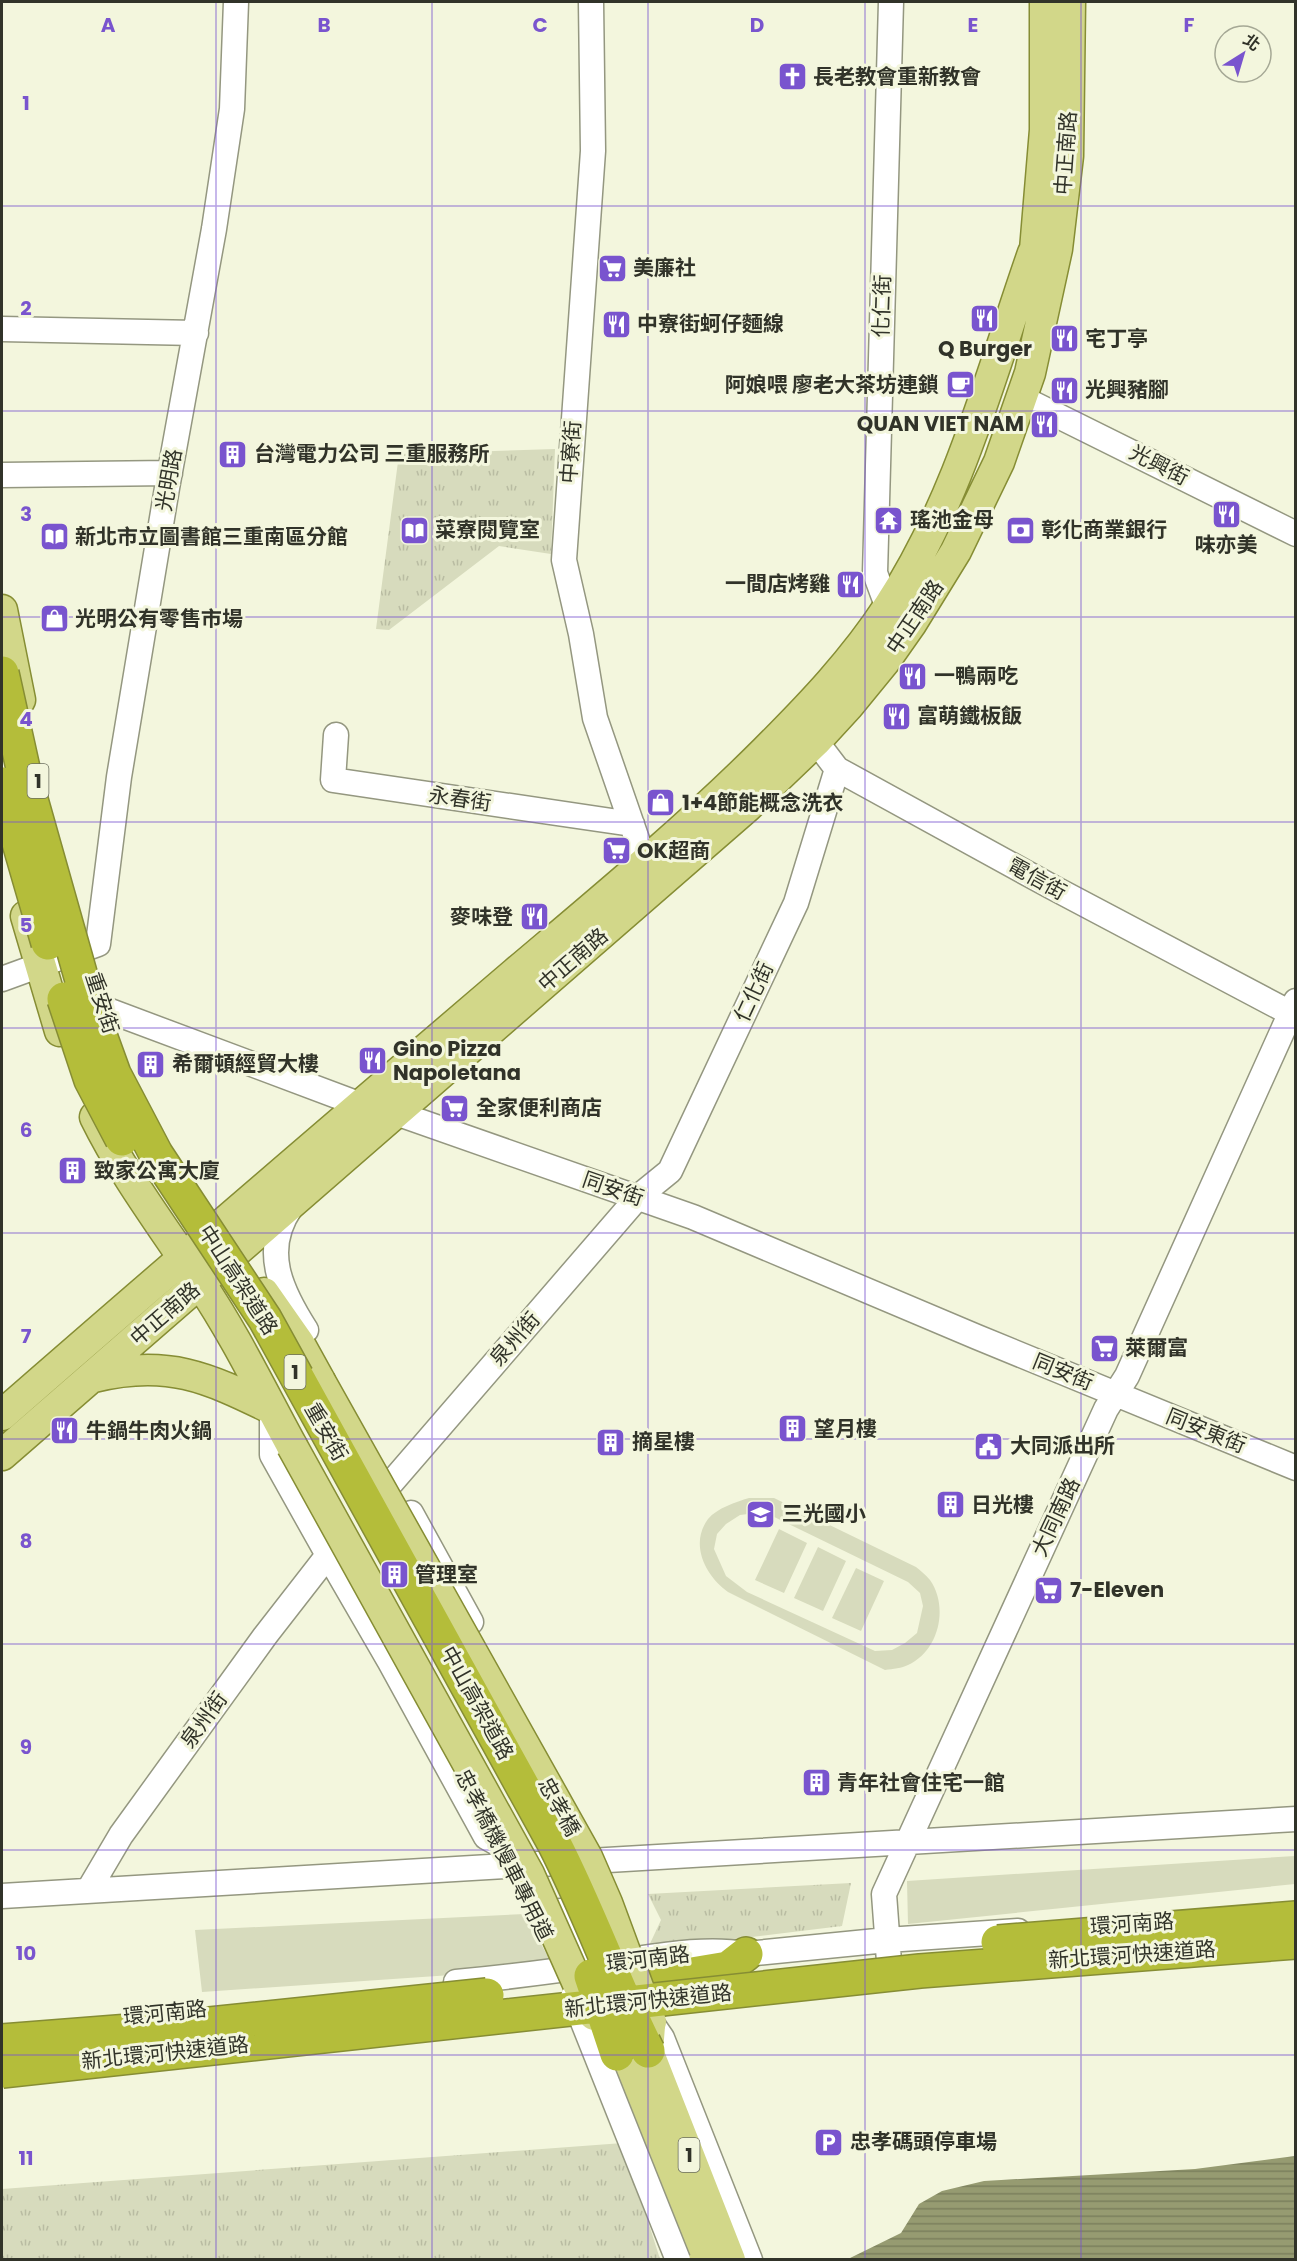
<svg xmlns="http://www.w3.org/2000/svg" width="1297" height="2261" font-family="Poppins,'Noto Sans TC',sans-serif">
	<defs>
		<pattern id="park-tufts" width="24" height="20" patternUnits="userSpaceOnUse" patternTransform="scale(1.5)"><rect width="24" height="20" fill="#d7dbbd"/><path d="M3 7l-1-3M5 7V3M7 7l1-3M15 17l-1-3M17 17v-4M19 17l1-3" fill="none" stroke="#b9bca2"/></pattern>
		<pattern id="water-rules" width="6" height="5" patternUnits="userSpaceOnUse" patternTransform="scale(1.5)"><rect width="6" height="5" fill="#969b71"/><path d="M0 2.5h6" fill="none" stroke="#7b7f5d"/></pattern>
	</defs>
	<rect width="100%" height="100%" fill="#f3f6dd"/>
	<path fill="#d7dbbd" fill-rule="evenodd" d="M749,1498h25l142,69c5,4 10,8 14,13 19,27 9,71 -22,85 -6,3 -15,4 -23,5l-157,-78c-22,-16 -39,-47 -20,-73 9,-11 28,-17 41,-21zM764,1512l144,70 12,11 3,13 -6,27 -12,10 -13,7 -17,1 -128,-59 -21,-16 -12,-27 3,-15 9,-10 14,-9z
		M779,1529l28,14 -23,50 -29,-13z
		M818,1547l28,14 -23,50 -29,-13z
		M856,1568l28,13 -23,50 -29,-13z
		M1295,1856v28l-387,40 -1,-43z
		M525,1914l29,54 -352,24 -7,-62z"/>
	<path fill="url(#park-tufts)" d="M555,449l-4,105 -52,-8 -110,84 -13,-1 23,-175z
		M851,1883l-9,43 -195,24 14,-30 -13,-26z
		M623,2143l37,116 -658,1v-71z"/>
	<path fill="url(#water-rules)" d="M1295,2156v103h-447l53,-26 18,-29 23,-13 42,-10 211,-12z"/>
	<g fill="none" stroke-linecap="round" stroke-linejoin="round">
		<defs>
			<path id="minor" d="M591,2l2,149 -29,409 17,74 14,84 55,159
				M2,329l194,4
				M1022,398l274,136
				M2,475l168,-2
				M888,608l-13,-35 16,-571
				M805,727l32,42 215,118 244,129
				M336,735l-3,45 299,44
				M2,979l96,-35 21,-167 48,-289 47,-259 18,-120 4,-107
				M102,1008l259,97 35,8 297,104 284,120 319,131
				M291,1207c-30,43 -10,84 15,123
				M272,1409v46l56,100 62,107 96,175 36,20
				M392,1482l246,-285 32,-26 126,-268 41,-134
				M411,1513l60,109
				M88,1891l33,-56 144,-199 63,-81
				M2,1896c431,-23 862,-52 1294,-77
				M560,1911l11,26 27,28
				M890,1975l-6,-81 222,-485 21,-33 169,-375
				M456,1982c54,-5 107,-12 161,-20 42,-6 87,-15 129,-8l141,-14 131,-9
				M651,2022l11,16 88,222"/>
			<path id="major" d="M1033,274l12,-144v-128
				M2,610l18,90
				M26,916l34,115
				M95,1117c29,59 69,111 105,166 35,52 62,108 92,163
				M264,1293l35,50 21,38
				M94,1377c73,-18 113,0 178,32
				M2,1415c169,-148 341,-295 513,-442 85,-72 171,-143 250,-222 45,-45 89,-91 124,-145 70,-107 102,-233 144,-353
				M2,1455l745,-648 68,-65 34,-37 36,-44 26,-37 45,-73 43,-89 31,-89 27,-124 11,-93 2,-154
				M650,2026l-2,25 82,209
				M617,2054l82,206"/>
			<path id="highway" d="M609,1993l59,-15 60,-10 18,-14"/>
		</defs>
		<use href="#minor" stroke="#949780" stroke-width="27"/>
		<use href="#major" stroke="#868d34" stroke-width="33"/>
		<use href="#highway" stroke="#868d34" stroke-width="36"/>
		<use href="#minor" stroke="#fff" stroke-width="24"/>
		<use href="#major" stroke="#d2d789" stroke-width="30"/>
		<use href="#highway" stroke="#b4bd3a" stroke-width="33"/>
		<defs>
			<path id="minor-bridge" d="M573,1997l105,263"/>
			<path id="major-bridge" d="M320,1381l267,476 20,46 44,119
				M292,1446l237,428 57,128 8,13"/>
			<path id="highway-bridge" d="M2,673l24,109 63,223 25,69 42,80 109,165 289,524c35,68 60,140 94,208
				M2,784l46,159
				M64,999l27,81 31,59
				M998,1942l298,-24
				M591,1976l26,78
				M2,2041l179,-14 306,-32
				M2,2071l918,-100 376,-29"/>
		</defs>
		<use href="#minor-bridge" stroke="#949780" stroke-width="27" stroke-linecap="butt"/>
		<use href="#major-bridge" stroke="#868d34" stroke-width="33" stroke-linecap="butt"/>
		<use href="#highway-bridge" stroke="#868d34" stroke-width="36" stroke-linecap="butt"/>
		<use href="#minor-bridge" stroke="#fff" stroke-width="24"/>
		<use href="#major-bridge" stroke="#d2d789" stroke-width="30"/>
		<use href="#highway-bridge" stroke="#b4bd3a" stroke-width="33"/>
	</g>
	<path fill="none" stroke="#7954ce" stroke-width="1.5" stroke-opacity="0.55" d="M216,2v2258M432,2v2258M648,2v2258M865,2v2258M1081,2v2258M2,206h1294M2,411h1294M2,617h1294M2,822h1294M2,1028h1294M2,1233h1294M2,1439h1294M2,1644h1294M2,1850h1294M2,2055h1294"/>
	<defs>
		<symbol id="church-square" viewBox="-11 -11 22 22"><rect x="-9" y="-9" width="18" height="18" rx="4" fill="#7954ce" stroke="#f3f6dd"/><path d="M-1.2-6h2.4v3.5h3.3v2.4h-3.3V6h-2.4V-.1h-3.3v-2.4h3.3Z" fill="#fff"/></symbol>
		<symbol id="supermarket-square" viewBox="-11 -11 22 22"><rect x="-9" y="-9" width="18" height="18" rx="4" fill="#7954ce" stroke="#f3f6dd"/><path d="M-6-5.5h2.5l.6 2H6L4.5 2H-2.5L-4.4-4H-6ZM-1.5 3.2a1.3 1.3 0 1 0 .1 0ZM3 3.2a1.3 1.3 0 1 0 .1 0Z" fill="#fff"/></symbol>
		<symbol id="restaurant-square" viewBox="-11 -11 22 22"><rect x="-9" y="-9" width="18" height="18" rx="4" fill="#7954ce" stroke="#f3f6dd"/><path d="M-5-6h1v4h1v-4h1v4h1v-4h1v5L-1.5 .5V6h-2V.5L-5-1ZM5-6V6H3V1.5H1.5Q1.5-4 5-6Z" fill="#fff"/></symbol>
		<symbol id="cafe-square" viewBox="-11 -11 22 22"><rect x="-9" y="-9" width="18" height="18" rx="4" fill="#7954ce" stroke="#f3f6dd"/><path d="M-5.5-4.5H6V0H3Q3 3.5 0 3.5H-2.5Q-5.5 3.5-5.5 0ZM3-3.2v2h1.7v-2ZM-6 4.5H4V6H-6Z" fill="#fff"/></symbol>
		<symbol id="building-square" viewBox="-11 -11 22 22"><rect x="-9" y="-9" width="18" height="18" rx="4" fill="#7954ce" stroke="#f3f6dd"/><path d="M-4-6H4V6H1V3H-1V6H-4ZM-2.5-4.3h1.7v1.8h-1.7ZM.8-4.3h1.7v1.8H.8ZM-2.5-1h1.7V.8h-1.7ZM.8-1h1.7V.8H.8Z" fill="#fff"/></symbol>
		<symbol id="temple-square" viewBox="-11 -11 22 22"><rect x="-9" y="-9" width="18" height="18" rx="4" fill="#7954ce" stroke="#f3f6dd"/><path d="M0-6L5-2H3V0L6.5 2.5H4V6H1.5V3h-3V6H-4V2.5H-6.5L-3 0V-2H-5Z" fill="#fff"/></symbol>
		<symbol id="library-square" viewBox="-11 -11 22 22"><rect x="-9" y="-9" width="18" height="18" rx="4" fill="#7954ce" stroke="#f3f6dd"/><path d="M-6-4Q-3-5.5-.7-3.5V5Q-3 3-6 4ZM6-4Q3-5.5 .7-3.5V5Q3 3 6 4Z" fill="#fff"/></symbol>
		<symbol id="bank-square" viewBox="-11 -11 22 22"><rect x="-9" y="-9" width="18" height="18" rx="4" fill="#7954ce" stroke="#f3f6dd"/><path d="M-6-4H6V4H-6ZM0-2.3a2.3 2.3 0 1 0 0 4.6a2.3 2.3 0 1 0 0-4.6Z" fill="#fff"/></symbol>
		<symbol id="shop-square" viewBox="-11 -11 22 22"><rect x="-9" y="-9" width="18" height="18" rx="4" fill="#7954ce" stroke="#f3f6dd"/><path d="M-5-2.5h2.3a2.7 3.5 0 0 1 5.4 0H5L5.5 6h-11ZM-1.5-2.5h3a1.5 2.3 0 0 0-3 0Z" fill="#fff"/></symbol>
		<symbol id="civic-square" viewBox="-11 -11 22 22"><rect x="-9" y="-9" width="18" height="18" rx="4" fill="#7954ce" stroke="#f3f6dd"/><path d="M-.6-6.5H3V-4.5H.6V-3L4-1V1h2V6H-6V1h2V-1L-.6-3ZM-1.2 2.5V6h2.4V2.5Z" fill="#fff"/></symbol>
		<symbol id="school-square" viewBox="-11 -11 22 22"><rect x="-9" y="-9" width="18" height="18" rx="4" fill="#7954ce" stroke="#f3f6dd"/><path d="M0-5L7-2L0 1L-7-2ZM-4 1L0 2.5L4 1V4Q0 6-4 4Z" fill="#fff"/></symbol>
		<symbol id="parking-square" viewBox="-11 -11 22 22"><rect x="-9" y="-9" width="18" height="18" rx="4" fill="#7954ce" stroke="#f3f6dd"/><path d="M-3.5-5.5H1a3.5 3.5 0 0 1 0 7H-1V5.5H-3.5ZM-1-3.4V-.6H.8a1.4 1.4 0 0 0 0-2.8Z" fill="#fff"/></symbol>
	</defs>
	<g fill-rule="evenodd">
		<use href="#church-square" x="776" y="60" width="33" height="33"/>
		<use href="#supermarket-square" x="596" y="252" width="33" height="33"/>
		<use href="#restaurant-square" x="968" y="302" width="33" height="33"/>
		<use href="#restaurant-square" x="600" y="308" width="33" height="33"/>
		<use href="#restaurant-square" x="1048" y="322" width="33" height="33"/>
		<use href="#cafe-square" x="944" y="368" width="33" height="33"/>
		<use href="#restaurant-square" x="1048" y="374" width="33" height="33"/>
		<use href="#restaurant-square" x="1028" y="408" width="33" height="33"/>
		<use href="#building-square" x="216" y="438" width="33" height="33"/>
		<use href="#restaurant-square" x="1210" y="498" width="33" height="33"/>
		<use href="#temple-square" x="872" y="504" width="33" height="33"/>
		<use href="#library-square" x="398" y="514" width="33" height="33"/>
		<use href="#bank-square" x="1004" y="514" width="33" height="33"/>
		<use href="#library-square" x="38" y="520" width="33" height="33"/>
		<use href="#restaurant-square" x="834" y="568" width="33" height="33"/>
		<use href="#shop-square" x="38" y="602" width="33" height="33"/>
		<use href="#restaurant-square" x="896" y="660" width="33" height="33"/>
		<use href="#restaurant-square" x="880" y="700" width="33" height="33"/>
		<use href="#shop-square" x="644" y="786" width="33" height="33"/>
		<use href="#supermarket-square" x="600" y="834" width="33" height="33"/>
		<use href="#restaurant-square" x="518" y="900" width="33" height="33"/>
		<use href="#restaurant-square" x="356" y="1044" width="33" height="33"/>
		<use href="#building-square" x="134" y="1048" width="33" height="33"/>
		<use href="#supermarket-square" x="438" y="1092" width="33" height="33"/>
		<use href="#building-square" x="56" y="1154" width="33" height="33"/>
		<use href="#supermarket-square" x="1088" y="1332" width="33" height="33"/>
		<use href="#building-square" x="776" y="1412" width="33" height="33"/>
		<use href="#restaurant-square" x="48" y="1414" width="33" height="33"/>
		<use href="#building-square" x="594" y="1426" width="33" height="33"/>
		<use href="#civic-square" x="972" y="1430" width="33" height="33"/>
		<use href="#building-square" x="934" y="1488" width="33" height="33"/>
		<use href="#school-square" x="744" y="1498" width="33" height="33"/>
		<use href="#building-square" x="378" y="1558" width="33" height="33"/>
		<use href="#supermarket-square" x="1032" y="1574" width="33" height="33"/>
		<use href="#building-square" x="800" y="1766" width="33" height="33"/>
		<use href="#parking-square" x="812" y="2126" width="33" height="33"/>
	</g>
	<g text-anchor="middle" stroke-width="6" stroke-linejoin="round" paint-order="stroke">
		<g fill="#f3f6dd" stroke="#6b6e5f" stroke-width="1.5">
			<rect x="27.5" y="764" width="21" height="34" rx="4.5"/>
			<rect x="284.5" y="1355" width="21" height="34" rx="4.5"/>
			<rect x="678.5" y="2138" width="21" height="34" rx="4.5"/>
		</g>
		<g font-size="20" font-weight="bold" fill="#313329">
			<text x="38" y="788">1</text>
			<text x="295" y="1379">1</text>
			<text x="689" y="2162">1</text>
		</g>
		<g font-size="21" font-weight="bold" fill="#313329" stroke="#f3f6dd" text-anchor="start">
			<text x="813" y="84">長老教會重新教會</text>
			<text x="633" y="275">美廉社</text>
			<text x="637" y="331">中寮街蚵仔麵線</text>
			<text x="1085" y="346">宅丁亭</text>
			<text x="985" y="356" text-anchor="middle">Q Burger</text>
			<text x="939" y="392" text-anchor="end">阿娘喂 廖老大茶坊連鎖</text>
			<text x="1085" y="397">光興豬腳</text>
			<text x="1024" y="431" text-anchor="end">QUAN VIET NAM</text>
			<text x="254" y="461">台灣電力公司 三重服務所</text>
			<text x="910" y="527">瑤池金母</text>
			<text x="435" y="537">菜寮閱覽室</text>
			<text x="1041" y="537">彰化商業銀行</text>
			<text x="75" y="544">新北市立圖書館三重南區分館</text>
			<text x="1226" y="552" text-anchor="middle">味亦美</text>
			<text x="830" y="591" text-anchor="end">一間店烤雞</text>
			<text x="75" y="626">光明公有零售市場</text>
			<text x="934" y="683">一鴨兩吃</text>
			<text x="917" y="723">富萌鐵板飯</text>
			<text x="682" y="810">1+4節能概念洗衣</text>
			<text x="637" y="858">OK超商</text>
			<text x="513" y="924" text-anchor="end">麥味登</text>
			<text x="393" y="1056">Gino Pizza<tspan x="393" dy="24">Napoletana</tspan></text>
			<text x="172" y="1071">希爾頓經貿大樓</text>
			<text x="476" y="1115">全家便利商店</text>
			<text x="94" y="1178">致家公寓大廈</text>
			<text x="1125" y="1355">萊爾富</text>
			<text x="814" y="1436">望月樓</text>
			<text x="86" y="1438">牛鍋牛肉火鍋</text>
			<text x="632" y="1449">摘星樓</text>
			<text x="1010" y="1453">大同派出所</text>
			<text x="971" y="1512">日光樓</text>
			<text x="782" y="1521">三光國小</text>
			<text x="415" y="1582">管理室</text>
			<text x="1070" y="1597">7-Eleven</text>
			<text x="837" y="1790">青年社會住宅一館</text>
			<text x="850" y="2149">忠孝碼頭停車場</text>
		</g>
		<g font-size="21" fill="#313329" stroke="#f3f6dd">
			<text transform="translate(1066 153) rotate(-86)" y="7">中正南路</text>
			<text transform="translate(882 306) rotate(-88)" y="7">化仁街</text>
			<text transform="translate(571 452) rotate(-86)" y="7">中寮街</text>
			<text transform="translate(1159 465) rotate(27)" y="7">光興街</text>
			<text transform="translate(169 480) rotate(-80)" y="7">光明路</text>
			<text transform="translate(915 617) rotate(-56)" y="7">中正南路</text>
			<text transform="translate(460 799) rotate(8)" y="7">永春街</text>
			<text transform="translate(1037 879) rotate(29)" y="7">電信街</text>
			<text transform="translate(573 960) rotate(-41)" y="7">中正南路</text>
			<text transform="translate(754 992) rotate(-65)" y="7">仁化街</text>
			<text transform="translate(102 1003) rotate(72)" y="7">重安街</text>
			<text transform="translate(613 1189) rotate(19)" y="7">同安街</text>
			<text transform="translate(238 1280) rotate(57)" y="7">中山高架道路</text>
			<text transform="translate(165 1314) rotate(-41)" y="7">中正南路</text>
			<text transform="translate(515 1339) rotate(-49)" y="7">泉州街</text>
			<text transform="translate(1063 1372) rotate(22)" y="7">同安街</text>
			<text transform="translate(1206 1431) rotate(22)" y="7">同安東街</text>
			<text transform="translate(326 1432) rotate(60)" y="7">重安街</text>
			<text transform="translate(1056 1517) rotate(-65)" y="7">大同南路</text>
			<text transform="translate(477 1703) rotate(61)" y="7">中山高架道路</text>
			<text transform="translate(204 1720) rotate(-54)" y="7">泉州街</text>
			<text transform="translate(559 1807) rotate(61)" y="7">忠孝橋</text>
			<text transform="translate(504 1855) rotate(63)" y="7">忠孝橋機慢車專用道</text>
			<text transform="translate(1132 1924) rotate(-4)" y="7">環河南路</text>
			<text transform="translate(1132 1955) rotate(-4)" y="7">新北環河快速道路</text>
			<text transform="translate(648 1959) rotate(-7)" y="7">環河南路</text>
			<text transform="translate(648 2001) rotate(-6)" y="7">新北環河快速道路</text>
			<text transform="translate(165 2013) rotate(-6)" y="7">環河南路</text>
			<text transform="translate(165 2053) rotate(-6)" y="7">新北環河快速道路</text>
		</g>
	</g>
	<g font-size="20" text-anchor="middle" font-weight="bold" fill="#7954ce" stroke="#f3f6dd" stroke-width="6" stroke-linejoin="round" paint-order="stroke">
		<text x="108" y="32">A</text>
		<text x="324" y="32">B</text>
		<text x="540" y="32">C</text>
		<text x="757" y="32">D</text>
		<text x="973" y="32">E</text>
		<text x="1189" y="32">F</text>
		<text x="26" y="110">1</text>
		<text x="26" y="315">2</text>
		<text x="26" y="521">3</text>
		<text x="26" y="726">4</text>
		<text x="26" y="932">5</text>
		<text x="26" y="1137">6</text>
		<text x="26" y="1343">7</text>
		<text x="26" y="1548">8</text>
		<text x="26" y="1754">9</text>
		<text x="26" y="1960">10</text>
		<text x="26" y="2165">11</text>
	</g>
	<rect width="1297" height="2261" fill="none" stroke="#313329" stroke-width="6"/>
	<g transform="translate(1243 54) rotate(37)"><circle r="28" fill="#f3f6dd" stroke="#a5a895" stroke-width="1.5"/>
	<path d="M0-4.5L10 22L0 15L-10 22Z" fill="#7954ce"/>
	<text y="-9" font-size="16" font-weight="bold" text-anchor="middle" fill="#313329">北</text>
	</g>
</svg>
